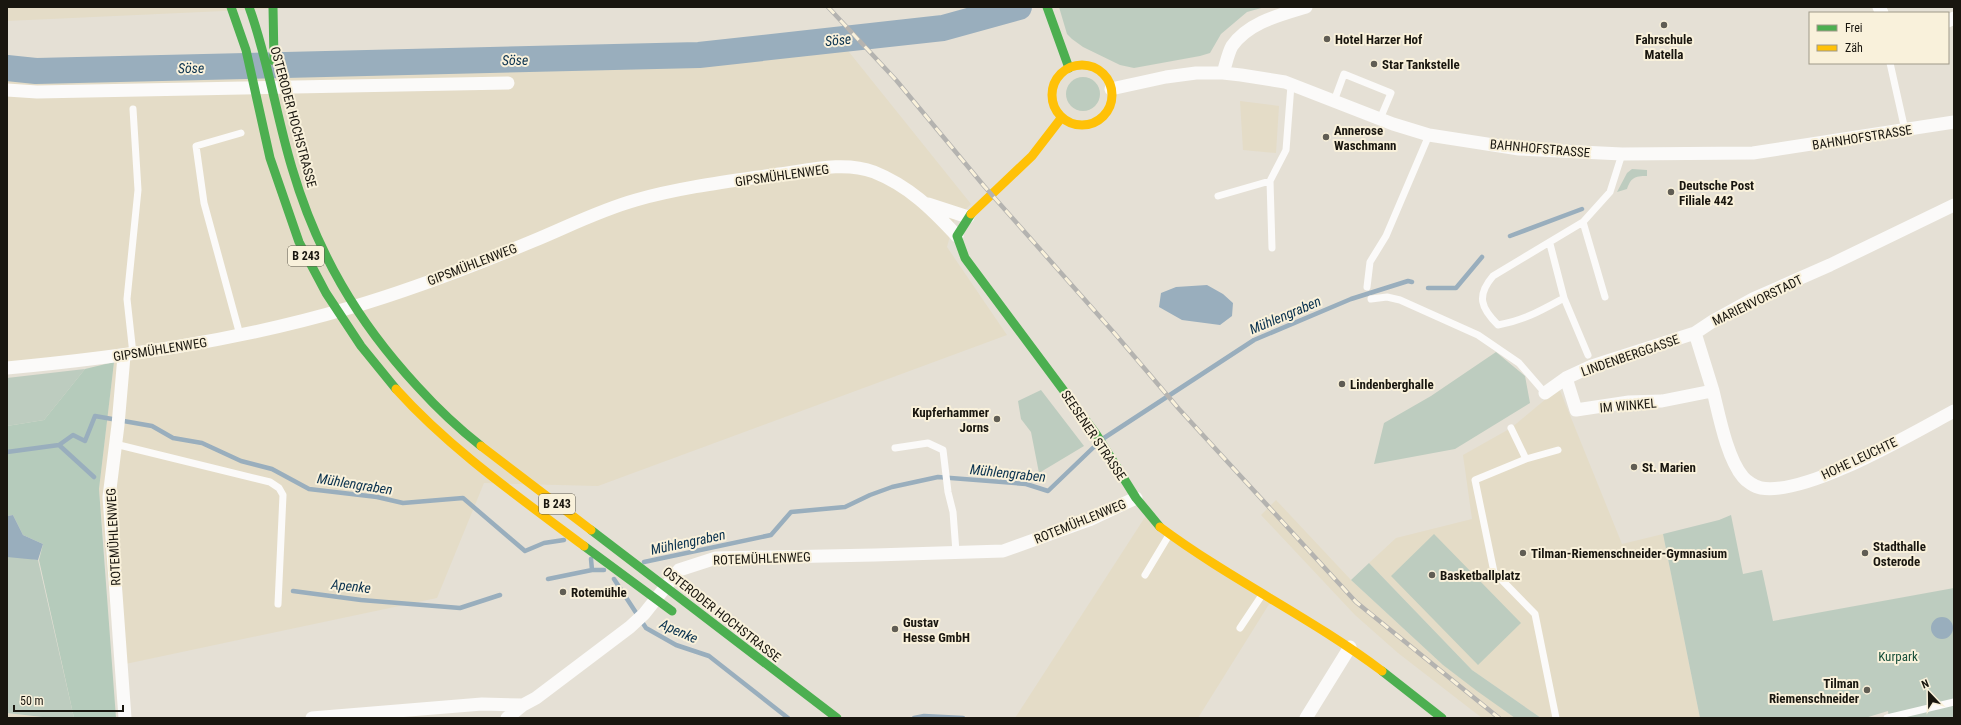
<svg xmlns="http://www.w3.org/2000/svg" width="1961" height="725" font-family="'Roboto Condensed',sans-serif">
	<rect width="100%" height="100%" fill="#e5e0d5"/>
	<path fill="#e4dcc7" d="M7,7h300l-300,14z
		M845,47l126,157 -17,17 -7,26 60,88 -409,151 -114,-3 -47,115 -321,68 -17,-177 15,-127 -107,11v-297l24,3 535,-12z
		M1240,101l39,5 -3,47 -33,-3z
		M1559,388l63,156 41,-10 37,184h-159l-69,-48 -103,-107 27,-25 76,-19 -9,-64 48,-27z
		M1276,500l75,80 92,85 72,53h-33l-84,-65 -43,-38 -94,-100z
		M1147,514l126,84 -75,120h-183z
		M7,713l44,5h-44z"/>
	<path fill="#bdccbf" d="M1059,7h206l-18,5 -26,22 -11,19 -10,3 -66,12 -14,-3 -37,-18 -11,-8 -5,-5z
		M1066 94a17 17 0 1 1 34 0a17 17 0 1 1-34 0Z
		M1632,169l15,1v6c-13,0 -16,2 -20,13l-10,3 10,-19z
		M1496,352l29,24 5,27 -75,46 -81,15 10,-41 47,-27z
		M85,369l-41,51 -37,6v-48z
		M1041,390l43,56 -45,27 -8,-41 -10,-13 -3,-18z
		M1731,515l12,59 19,-4 11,51 181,-33v130h-65l-1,-7 -23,7h-165l-37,-184 56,-14z
		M1434,534l87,89 -43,42 -87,-89z
		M13,556l25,4 36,158h-23l-44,-5v-156z
		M1369,563l103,107 69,48h-26l-38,-27 -34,-26 -92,-85z"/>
	<path fill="#b5cbbb" d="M114,362l-15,127 17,229h-42l-35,-158 4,-16 -20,-9 -10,-20 -6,1v-90l37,-6 41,-51z"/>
	<path fill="#99aebd" d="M1207,285l16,9 10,9 -1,13 -12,9 -38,-5 -23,-13 2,-14 15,-6z
		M13,515l10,20 20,9 -5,16 -31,-3v-41z
		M1931 628a11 11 0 1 1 22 0a11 11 0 1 1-22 0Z"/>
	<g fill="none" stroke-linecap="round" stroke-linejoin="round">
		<path stroke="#99aebd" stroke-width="4.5" d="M1510,236l72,-27
			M1428,288h28l26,-31
			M1104,438l150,-98 97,-41 57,-18 4,1
			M59,445l14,-10 12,6 10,-25 57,10 21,12 29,5 39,18 31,8 37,20 68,8 26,6 60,-5 62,53 19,-8 20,-3
			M7,452l52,-7 35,32
			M591,559l1,11
			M644,562l127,-27 20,-23 54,-5 25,-12 22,-8 46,-10 88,7 22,7 49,-47
			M548,579l44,-9h12
			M614,579l32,49 30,17 33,11 79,62
			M293,591l68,9 99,8 40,-13
			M914,718l10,-2 39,2"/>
		<path stroke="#99aebd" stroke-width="26" d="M7,68l29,3 663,-16 244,-27 76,-21"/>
		<path stroke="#fbfaf9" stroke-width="7" d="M1890,63l15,67
			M1334,101l10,-27 47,19 -11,26
			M1218,196l52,-15
			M1583,222l27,-30 12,-38
			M1550,244l14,54
			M1272,248l-2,-67 16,-31 5,-65
			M1367,287l3,-25 16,-26 43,-101
			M1371,299l16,-2 13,3 78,35 41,28 26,30
			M240,335l-36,-132 -8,-57 45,-13
			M133,354l-6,-55 11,-109 -5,-81
			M1588,355l-24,-57c-22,12 -41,23 -66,27 -17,-17 -22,-29 -5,-49l90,-54 22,75
			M1511,428l15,31
			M115,444l155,38 9,6 4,7 -5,109
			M895,448l33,-5 15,7 5,42 5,20 3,40
			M1145,575l24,-40
			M1240,628l22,-33
			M1556,718l-21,-104 -41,-42 -19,-92 51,-21 32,-9
			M1887,718l67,-16"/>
		<path stroke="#fbfaf9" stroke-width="13" d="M1879,7l3,6
			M1948,21l6,-3
			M1223,73c3,-9 5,-20 9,-27 17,-24 48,-31 74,-39
			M1111,89l55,-12 30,-4h27l18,2 44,7 108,42 36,11 90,14 103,5 131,-1 201,-31
			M7,90l30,2 471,-9
			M928,204l40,13
			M1695,333c6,19 12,39 18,58 6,24 14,67 30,86 3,4 12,10 18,11 46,8 150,-54 193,-77
			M124,356l-6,69 -9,72 16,221
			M7,368c116,-11 230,-27 342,-60 62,-18 124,-42 184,-67 34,-14 67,-31 103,-41 46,-13 96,-19 143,-26 30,-4 66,-13 95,-2 35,14 58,37 83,64
			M1566,378l10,32 53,-8 33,-1 50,-10
			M1545,393l21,-15 26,-12 103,-33 18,-12 40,-22 77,-34 124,-60
			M312,718l170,-14 41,1 13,-7 94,-71 14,-13 35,-44 37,-12 159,-3 128,-4 86,-31 47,-22
			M507,718l16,-13
			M1306,718l44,-71"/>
		<path stroke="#4caf50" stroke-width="9" d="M231,7l15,43 24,108 29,84 27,51 35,53 35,43
			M249,7c19,52 27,108 43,161 25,85 65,153 125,218 20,22 41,42 64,60
			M273,7l1,54
			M1047,7l22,61
			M971,214l-14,22 8,22 131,176 40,64 24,29
			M591,530l246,188
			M584,546l88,65
			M1382,671l60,47"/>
		<path stroke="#ffc107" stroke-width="9" d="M1052 95a30 30 0 1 1 60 0a30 30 0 1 1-60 0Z
			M971,214l61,-58 30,-39
			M396,389c55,61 123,108 188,157
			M481,446l110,84
			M1160,527c71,53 152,91 222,144"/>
		<defs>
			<path id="rail" d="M828,7l68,73 88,106 132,149 63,74 177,193 143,116"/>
		</defs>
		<use href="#rail" stroke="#b4b3b0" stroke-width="4.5"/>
		<use href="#rail" stroke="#f9f1db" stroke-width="3" stroke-dasharray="9" stroke-linecap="butt"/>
	</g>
	<g fill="#605d54" stroke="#f9f1db" stroke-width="1.5">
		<circle cx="1664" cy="25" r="4"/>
		<circle cx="1327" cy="39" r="4"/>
		<circle cx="1374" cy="64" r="4"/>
		<circle cx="1326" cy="137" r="4"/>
		<circle cx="1671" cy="192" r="4"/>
		<circle cx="1342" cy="384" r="4"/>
		<circle cx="997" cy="419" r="4"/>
		<circle cx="1634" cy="467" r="4"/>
		<circle cx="1523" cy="553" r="4"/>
		<circle cx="1865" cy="553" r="4"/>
		<circle cx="1432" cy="575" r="4"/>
		<circle cx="563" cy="592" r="4"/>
		<circle cx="895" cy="629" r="4"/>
		<circle cx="1867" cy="690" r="4"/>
	</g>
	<g text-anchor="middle" stroke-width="4" stroke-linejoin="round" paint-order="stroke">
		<g fill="#f9f1db" stroke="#5c584c" stroke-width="1">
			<rect x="288" y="246" width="36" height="20" rx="3"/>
			<rect x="539" y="494" width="36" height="20" rx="3"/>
		</g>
		<g font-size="12" font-weight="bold" fill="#19160f">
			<text x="306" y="260">B 243</text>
			<text x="557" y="508">B 243</text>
		</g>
		<g font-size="13" font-weight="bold" fill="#19160f" stroke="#f9f1db" text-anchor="start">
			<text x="1335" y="44">Hotel Harzer Hof</text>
			<text x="1664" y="44" text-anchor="middle">Fahrschule<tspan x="1664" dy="15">Matella</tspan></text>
			<text x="1382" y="69">Star Tankstelle</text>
			<text x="1334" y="135">Annerose<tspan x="1334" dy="15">Waschmann</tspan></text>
			<text x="1679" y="190">Deutsche Post<tspan x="1679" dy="15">Filiale 442</tspan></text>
			<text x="1350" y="389">Lindenberghalle</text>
			<text x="989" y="417" text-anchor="end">Kupferhammer<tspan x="989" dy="15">Jorns</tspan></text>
			<text x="1642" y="472">St. Marien</text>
			<text x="1873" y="551">Stadthalle<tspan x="1873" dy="15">Osterode</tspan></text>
			<text x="1531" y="558">Tilman-Riemenschneider-Gymnasium</text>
			<text x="1440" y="580">Basketballplatz</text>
			<text x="571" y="597">Rotemühle</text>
			<text x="903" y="627">Gustav<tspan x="903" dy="15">Hesse GmbH</tspan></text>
			<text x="1859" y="688" text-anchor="end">Tilman<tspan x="1859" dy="15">Riemenschneider</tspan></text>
		</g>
		<g font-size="13" fill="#19160f" stroke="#f9f1db">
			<text transform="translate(294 117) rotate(75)" y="5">OSTERODER HOCHSTRASSE</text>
			<text transform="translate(1862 137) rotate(-9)" y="5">BAHNHOFSTRASSE</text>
			<text transform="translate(1540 148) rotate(5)" y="5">BAHNHOFSTRASSE</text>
			<text transform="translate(782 175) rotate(-8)" y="5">GIPSMÜHLENWEG</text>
			<text transform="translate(472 264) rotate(-21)" y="5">GIPSMÜHLENWEG</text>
			<text transform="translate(1757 300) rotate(-26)" y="5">MARIENVORSTADT</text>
			<text transform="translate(160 349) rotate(-9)" y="5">GIPSMÜHLENWEG</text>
			<text transform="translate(1630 355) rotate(-19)" y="5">LINDENBERGGASSE</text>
			<text transform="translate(1628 405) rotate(-5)" y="5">IM WINKEL</text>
			<text transform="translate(1094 435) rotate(56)" y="5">SEESENER STRASSE</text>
			<text transform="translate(1859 458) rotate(-25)" y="5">HOHE LEUCHTE</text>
			<text transform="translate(1080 521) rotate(-22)" y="5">ROTEMÜHLENWEG</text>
			<text transform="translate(113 537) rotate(-93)" y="5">ROTEMÜHLENWEG</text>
			<text transform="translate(762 558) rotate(-2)" y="5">ROTEMÜHLENWEG</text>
			<text transform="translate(722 614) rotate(38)" y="5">OSTERODER HOCHSTRASSE</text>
		</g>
		<g font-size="13" fill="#174f3a" stroke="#f9f1db">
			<text x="1898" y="661">Kurpark</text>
		</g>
		<g font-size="14" font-style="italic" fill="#09314e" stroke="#f9f1db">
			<text transform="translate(838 40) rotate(-6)" y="5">Söse</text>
			<text transform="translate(515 60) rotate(-1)" y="5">Söse</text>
			<text transform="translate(191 68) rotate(-1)" y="5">Söse</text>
			<text transform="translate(1285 315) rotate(-23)" y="5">Mühlengraben</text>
			<text transform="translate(1008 473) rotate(6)" y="5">Mühlengraben</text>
			<text transform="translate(355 484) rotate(9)" y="5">Mühlengraben</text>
			<text transform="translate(688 542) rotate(-12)" y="5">Mühlengraben</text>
			<text transform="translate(351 586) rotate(6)" y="5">Apenke</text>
			<text transform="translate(679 631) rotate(24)" y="5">Apenke</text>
		</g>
	</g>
	<rect width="1961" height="725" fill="none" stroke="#19160f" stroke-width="16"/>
	<rect x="1809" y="12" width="140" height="52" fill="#f9f1db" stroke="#9f9989"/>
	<rect x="1817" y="25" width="20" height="6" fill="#4caf50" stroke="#9f9989"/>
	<text x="1845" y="32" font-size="12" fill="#19160f">Frei</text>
	<rect x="1817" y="45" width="20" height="6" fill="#ffc107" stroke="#9f9989"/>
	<text x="1845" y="52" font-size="12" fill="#19160f">Zäh</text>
	<g transform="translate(1929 693) rotate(338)" stroke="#f9f1db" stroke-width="3" paint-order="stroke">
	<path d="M0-3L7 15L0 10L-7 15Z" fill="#19160f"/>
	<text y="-6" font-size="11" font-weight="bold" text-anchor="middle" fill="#19160f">N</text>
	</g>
	<path d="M14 705v6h109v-6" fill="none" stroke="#19160f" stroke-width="2"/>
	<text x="20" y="705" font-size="12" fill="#19160f" stroke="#f9f1db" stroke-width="3" paint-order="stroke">50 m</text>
</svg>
